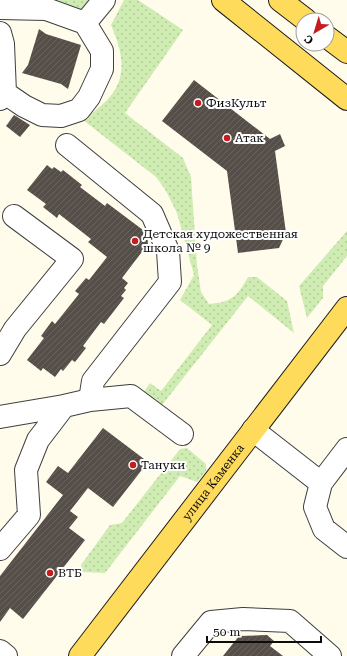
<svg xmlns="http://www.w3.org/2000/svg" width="347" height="656" font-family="'Roboto Serif',serif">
	<defs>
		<pattern id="grass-dots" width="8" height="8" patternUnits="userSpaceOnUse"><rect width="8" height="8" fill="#cfecb3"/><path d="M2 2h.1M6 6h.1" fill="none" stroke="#b1c999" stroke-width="1.8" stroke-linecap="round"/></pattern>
		<pattern id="building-hatch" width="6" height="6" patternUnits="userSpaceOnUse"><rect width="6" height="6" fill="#564e48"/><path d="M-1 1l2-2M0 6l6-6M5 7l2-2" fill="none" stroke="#69635e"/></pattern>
	</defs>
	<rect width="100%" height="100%" fill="#fffcec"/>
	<path fill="url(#grass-dots)" d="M28,0h64l-11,15z
		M124,0h14l45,30 -58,83 58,45 8,19 6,88 4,27 8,12c24,-2 28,-8 39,-27h9l30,24 7,32 -46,-37 -86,109 -19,-12 7,-10 11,8 51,-66 -32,-25 14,-25 -17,-62 -11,-22 -10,-14 -73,-57c7,-6 15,-11 22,-18 24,-23 18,-49 6,-77z
		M347,231v25l-24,30v12l-16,20 -8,-32z
		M187,448l19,16v7l-9,11 -17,-6 -75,97 -23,-1 -1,-7 29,-40 12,-2 58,-74z"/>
	<path fill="url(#building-hatch)" d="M39,29l7,5 35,11 -13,44 -7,-5 -39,-11 6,-8z
		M194,80l76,59 10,-5 5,12 -10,5 11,82 -7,15 -41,5 -11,-82 -65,-50z
		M14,115l16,10 -10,12 -14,-11z
		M47,165l5,4 2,-2 7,5 2,-2 19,15 -2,2 25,19 2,-3 40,30 1,11 -26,34 6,5 -4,5 2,2 -5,6 3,2 -20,26 -3,-2 -18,24 3,2 -11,14 -3,-2 -9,11 -2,-2 -6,8 -12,-9 -2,3 -14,-11 17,-22 -3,-2 11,-15 3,3 24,-30 -4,-3 11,-13 3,2 18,-23 -19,-15 3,-3 -32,-25 -2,4 -14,-11 3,-3 -19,-14z
		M103,428l45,34 -35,45 -25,-19 -18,23 8,6 -9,11 16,12 -62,79 -13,-11 -10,14v-46l63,-81 -17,-13 12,-16 10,7z
		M267,635l7,6 -4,5 13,10h-60l16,-20z"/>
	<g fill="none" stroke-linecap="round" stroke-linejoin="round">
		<defs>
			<path id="minor" d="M0,8l46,1 39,14 17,28v18l-13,28 -10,13 -18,6 -19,-1 -18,-9 -19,-13
				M85,23l19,-23
				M0,33l3,11 2,49 -5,6
				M67,145l85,69 16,37 2,31 -77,99 -3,19
				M0,354l15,-25 57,-70 -58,-43
				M0,417l64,-11
				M253,430l68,53
				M347,449l-26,34 -6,24 9,22 23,18
				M0,549l29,-34 -3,-45 12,-30 26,-34 26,-6 41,-4 51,38
				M0,651l6,5
				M183,656l28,-34 32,-3 47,2 40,35"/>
			<g id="major">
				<path d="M223,0l124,99"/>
				<path d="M280,0l26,20"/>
				<path d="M327,37l20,15"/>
				<path id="s1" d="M80,656l267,-348"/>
			</g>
		</defs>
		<use href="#minor" stroke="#3f3f3f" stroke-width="24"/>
		<use href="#major" stroke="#1d1d1d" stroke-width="24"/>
		<use href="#minor" stroke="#fff" stroke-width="22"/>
		<use href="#major" stroke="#ffdb5c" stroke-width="22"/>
	</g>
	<g fill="#c51c20" stroke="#fff" stroke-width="1.5">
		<circle cx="198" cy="103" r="4"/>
		<circle cx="227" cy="138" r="4"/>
		<circle cx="135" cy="241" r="4"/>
		<circle cx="133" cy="465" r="4"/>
		<circle cx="50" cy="573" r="4"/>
	</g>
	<g text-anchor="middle" stroke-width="4" stroke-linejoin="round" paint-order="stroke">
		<g font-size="12" fill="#0c0c0c" stroke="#fff" text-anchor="start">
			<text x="206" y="107">ФизКульт</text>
			<text x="235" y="142">Атак</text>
			<text x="143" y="238">Детская художественная<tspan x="143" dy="14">школа № 9</tspan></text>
			<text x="141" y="469">Тануки</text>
			<text x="58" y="577">ВТБ</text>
		</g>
		<g font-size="12" fill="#0c0c0c" stroke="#fff">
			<text dy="4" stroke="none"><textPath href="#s1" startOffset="219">улица Каменка</textPath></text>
		</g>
	</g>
	<g transform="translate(315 32) rotate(218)"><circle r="19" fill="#ffffff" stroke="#9e9e9e"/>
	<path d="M0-3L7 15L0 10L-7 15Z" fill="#c51c20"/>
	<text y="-6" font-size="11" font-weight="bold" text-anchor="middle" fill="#0c0c0c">С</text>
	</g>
	<path d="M207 636v6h114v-6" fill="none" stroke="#0c0c0c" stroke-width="2"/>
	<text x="213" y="636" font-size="12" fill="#0c0c0c" stroke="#ffffff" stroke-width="3" paint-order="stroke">50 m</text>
</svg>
